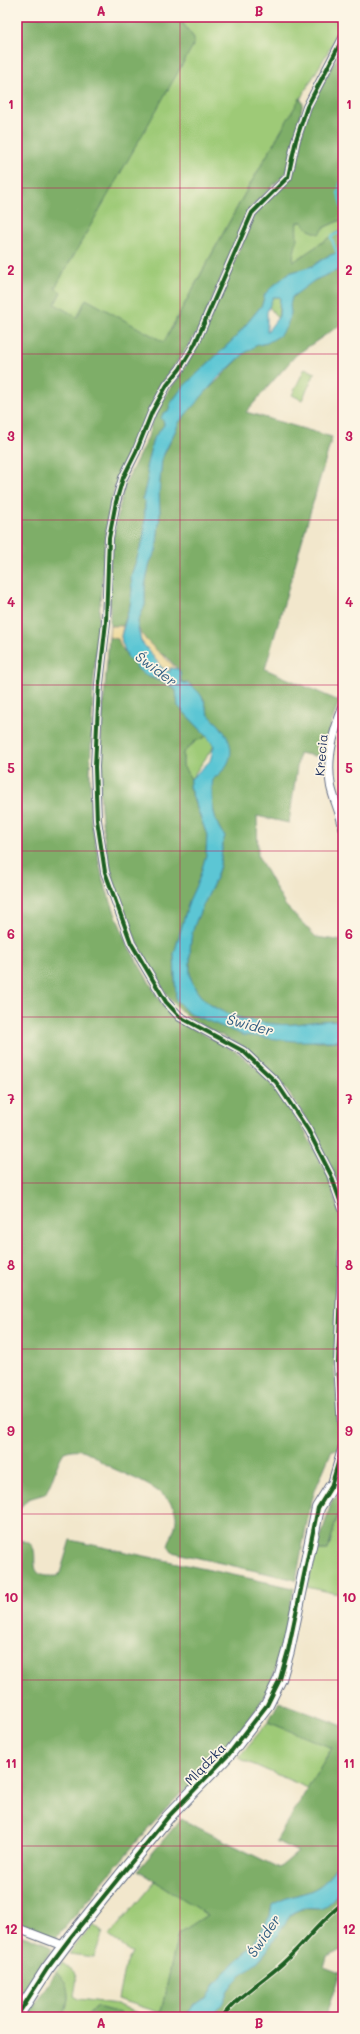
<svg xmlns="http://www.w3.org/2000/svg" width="360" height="2034" font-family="Mali,sans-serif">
	<rect width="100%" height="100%" fill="#fcf5e5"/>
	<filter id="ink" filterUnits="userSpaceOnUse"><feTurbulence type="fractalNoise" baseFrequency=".025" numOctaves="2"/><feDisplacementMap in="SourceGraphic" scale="8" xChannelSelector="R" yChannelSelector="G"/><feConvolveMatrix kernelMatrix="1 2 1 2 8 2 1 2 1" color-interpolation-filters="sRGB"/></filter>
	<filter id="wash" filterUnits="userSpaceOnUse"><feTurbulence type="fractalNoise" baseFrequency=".012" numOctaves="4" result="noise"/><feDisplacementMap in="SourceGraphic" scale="16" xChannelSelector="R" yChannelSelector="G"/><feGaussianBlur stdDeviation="0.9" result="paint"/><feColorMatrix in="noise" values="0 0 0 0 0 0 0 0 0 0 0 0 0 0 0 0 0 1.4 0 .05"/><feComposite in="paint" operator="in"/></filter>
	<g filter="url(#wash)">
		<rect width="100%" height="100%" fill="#f2e7cc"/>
		<path fill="#9eca77" stroke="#5c7c6a" d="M178,17h163l2,9 -99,169 -101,185 -104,-64 155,-278z
			M343,219v13l-4,-1 -46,32v-11l4,-14 -2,-5 2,-11h5l7,8 16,-3z
			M273,297h7l-2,22 -10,-14z
			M305,368l10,5 -13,27 -10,-5z
			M206,735l8,11 -23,33 -8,-13v-13l13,-12 8,-3z
			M343,1509v86l-36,-8 10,-37h11l10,-36z
			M268,1722l64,25 -24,41 -70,-30z
			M155,1881l52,34 -29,19 -17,79 -43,-14 6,-30 8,-16 -23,-17z
			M93,1924l10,8 -9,25 -25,-3z
			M63,1963c17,11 14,14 11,33l5,3 38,5 29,13h-25l-2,-4 -22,-6 -13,10h-22c10,-20 7,-29 -6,-46z"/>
		<path fill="#7eae68" stroke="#4c6e63" d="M17,17h161l16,21v6l-139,244 6,4 -6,12 22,13 9,-18 78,43 80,-147 56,-97 3,5 -16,69 -36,35 -52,123 -39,56 -19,45 -26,55 -8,34 -14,169 -3,84 1,48 12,60 24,63 36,62 14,14 63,34 15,13 17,18 33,47 23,44 12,39 -6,149 6,82 -1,4h-7l-16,38 -6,18 -14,74 -124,-28 -4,-6c3,-10 11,-24 7,-35 -7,-22 -48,-35 -67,-45 -8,-4 -17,-14 -26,-16 -7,-1 -12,0 -18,2 -9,14 -11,29 -19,42l-17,5 -11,12z
			M343,48v171l-18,8 -6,7 -10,-4 -7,-8h-5c-1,6 0,11 0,17 -1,9 -4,13 -4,23l46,-31 4,1v18l-17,7 -13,9 -24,7 -17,14 -7,7 -3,11 -27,33 -53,50 -11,15 -2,7 -6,4 1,11 -11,14 -7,29 2,8 -5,22 2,5 -1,34 -13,39 1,14 -2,16 -7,20h-13v-74l14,-66 24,-49 3,-13 12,-25 20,-28 20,-35 52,-124 36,-34 18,-72z
			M343,268v55l-47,32 -50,57 86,25 -67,232 74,32 -12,35 -2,22 -26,-5 -10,70 -32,-7 1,40 27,49 31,32 27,4v80c-23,-3 -46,6 -69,3 -30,-3 -73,-12 -83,-45 -2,-6 -1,-13 -1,-19 0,-10 0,-20 3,-30 6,-21 20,-40 26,-61 3,-12 2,-22 6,-33 -12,-12 -15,-40 -12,-57l7,-5 2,-46 -14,-14 -4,-15 -15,-16 -8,-1 -1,-10 -2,-3 -11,-12 -11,-6 -13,-14 -5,-9v-7l7,-16v-20l5,-23 6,-11 4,-37 -1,-22 3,-33 18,-38 17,-20 49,-49 11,-7 10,-2 24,-30c-1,-5 -2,-10 1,-15 8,-12 38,-26 51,-30z
			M109,637l9,2c4,11 18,32 29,37 10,5 19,7 29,14l2,16 28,29 -2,3 -9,3 -12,12v13l8,13 -2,8 18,48 -1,20 -7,24 -10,22 -15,53 2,46 141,42 26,-1v157c-15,-46 -57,-124 -99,-151 -18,-11 -47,-21 -62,-35 -15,-13 -23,-31 -33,-48 -26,-44 -42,-94 -47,-144 -6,-59 3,-124 7,-183z
			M343,1492v17l-5,5 -10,36h-11l15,-50z
			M17,1540c37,2 -3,40 40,36l3,-3 10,-33 224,48c-8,37 -12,76 -31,110 -23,42 -63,74 -95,109 -39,42 -75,87 -112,131l-39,-14z
			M279,1702l64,24v113c-4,8 -2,19 -7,27 -17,33 -37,23 -64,39l-2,11 -16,27 -37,38 -10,17 -12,6 -10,13h-25l18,-83 29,-19 -69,-45 43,-51 98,49 19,-16 -22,-11 56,-93 -64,-26z
			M343,1887v62l-16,8 -3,10 16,6 -15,44h-114c11,-12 15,-26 26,-38 9,-10 21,-16 29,-27 9,-12 15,-28 26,-38 9,-9 19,-3 29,-6 9,-3 16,-14 22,-21z
			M17,1933l31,11 4,5 -35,53z
			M56,1971c13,12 15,26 8,42l-37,4z
			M97,2007l23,6 1,4h-37z"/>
		<path fill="#eeda9e" stroke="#84847e" d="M110,626h13l-2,10 5,16 -5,-5 -3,-8 -9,-2z
			M138,628c9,18 26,26 38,41l-6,-1 1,4 -9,-4 -21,-27z"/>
		<path fill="#5bc6d4" stroke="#3b7a99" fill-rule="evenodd" d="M343,250v18l-28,12 -23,17 -2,8 1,8 -4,13 -8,10 -12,7 -10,2 -11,7 -28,26 -38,43 -18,37 -3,34 1,22 -4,37 -6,11 -5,23v20l-7,16v7l3,13 21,27 8,4v-4l8,1 2,3 1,10c11,3 18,8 23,19 2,4 2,10 5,14 4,5 10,9 13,14 15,20 10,36 -9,50 -3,17 0,45 12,57 -4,11 -3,21 -6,32 -6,22 -20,41 -26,62 -3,10 -3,20 -3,30 0,6 -1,13 1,19 10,33 53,42 83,45 23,3 46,-6 69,-3v20h-49l-51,-6 -55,-22 -12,-13 -2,-46 15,-53 10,-22 7,-24 1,-20 -18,-49 2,-7 19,-18 4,-15 -8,-11 -28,-29 -2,-16 -10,-7 -23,-9 -15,-16 -6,-15 -1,-7 9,-30 2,-16 -1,-14 13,-39 1,-34 -2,-5 5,-22 -2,-8 7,-29 11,-14v-3l-3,-4 2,-4 6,-4 2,-7 11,-15 53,-50 27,-33 3,-11 7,-7 17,-14 24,-7 13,-9zM273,297h7l-1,19 -12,16v-20z
			M343,1839v48l-16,19 -7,3 -17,-1 -11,5 -26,39 -11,12 -17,14 -10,13 -6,13 -11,13h-26l10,-13 12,-6 10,-17 37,-38 16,-27 2,-11c27,-16 47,-6 64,-39 5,-8 3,-19 7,-27z"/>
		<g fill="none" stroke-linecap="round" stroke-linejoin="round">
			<path stroke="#5bc6d4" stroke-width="2.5" d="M343,176l-5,16 5,20
				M338,256l-7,-19 7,-4 5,1"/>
		</g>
	</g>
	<g filter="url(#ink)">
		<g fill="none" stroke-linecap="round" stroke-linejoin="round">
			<defs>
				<path id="street" d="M343,38l-36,69 -11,33 -8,37 -36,36 -57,131 -15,25 -13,16 -15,27 -16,40 -13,26 -7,24 -7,36 -3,84 -7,62 -4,83 2,53 8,52 26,71 35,59 14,15 63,34 33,31 32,48 23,45 12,34
					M343,708c-10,24 -17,53 -12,79 3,14 10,26 12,41
					M343,1242l-5,121 5,81
					M331,1487l12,-41
					M17,1928l47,18"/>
				<path id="secondary" d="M17,2016l30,-47 24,-32 97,-120 61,-63 38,-49 13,-26 8,-28 30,-143 13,-21 12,-3"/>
			</defs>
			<use href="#street" stroke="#666f84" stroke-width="10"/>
			<use href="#secondary" stroke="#666f84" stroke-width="14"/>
			<use href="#street" stroke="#fff" stroke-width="8"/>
			<use href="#secondary" stroke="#fff" stroke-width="12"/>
			<defs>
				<path id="cycleway" d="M343,38l-36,69 -11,33 -8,37 -36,36 -57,131 -15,25 -13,16 -15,27 -16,40 -13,26 -7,24 -7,36 -3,84 -7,62 -4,83 2,53 8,52 26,71 35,59 14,15 63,34 33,31 32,48 23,45 12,34
					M343,1242l-5,121 5,81
					M17,2016l30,-47 24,-32 97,-120 61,-63 38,-49 13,-26 8,-28 30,-143 13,-21 12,-41
					M222,2017c16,-21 40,-35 60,-53 21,-19 38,-43 61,-61"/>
			</defs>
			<use href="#cycleway" stroke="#fcf5e5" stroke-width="6"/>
			<use href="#cycleway" stroke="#1b5e20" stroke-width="4"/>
		</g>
	</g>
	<path fill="none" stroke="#c2185b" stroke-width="1" stroke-opacity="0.55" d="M180,17v2000M17,188h326M17,354h326M17,520h326M17,685h326M17,851h326M17,1017h326M17,1183h326M17,1349h326M17,1514h326M17,1680h326M17,1846h326"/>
	<g text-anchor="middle" stroke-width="3.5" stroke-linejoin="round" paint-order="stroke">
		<g font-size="13" fill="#1b2f5e" stroke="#fcf5e5">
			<text transform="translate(321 755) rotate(-85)" y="5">Krecia</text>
			<text transform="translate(205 1764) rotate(-46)" y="5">Mlądzka</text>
		</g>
		<g font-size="14" font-style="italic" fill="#2e5c81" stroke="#fcf5e5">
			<text transform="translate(156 669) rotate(37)" y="5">Świder</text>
			<text transform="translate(250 1025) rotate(15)" y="5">Świder</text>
			<text transform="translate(264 1936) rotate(-56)" y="5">Świder</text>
		</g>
	</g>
	<rect width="360" height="2034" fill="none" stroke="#fcf5e5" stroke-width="44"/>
	<rect x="22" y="22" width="316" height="1990" fill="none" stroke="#c2185b" stroke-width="1.5"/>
	<g font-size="13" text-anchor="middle" font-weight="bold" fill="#c2185b">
		<text x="101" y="16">A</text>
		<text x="259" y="16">B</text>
		<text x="11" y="109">1</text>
		<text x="349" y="109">1</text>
		<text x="11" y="275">2</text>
		<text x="349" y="275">2</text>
		<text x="11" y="441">3</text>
		<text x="349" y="441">3</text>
		<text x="11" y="607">4</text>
		<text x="349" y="607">4</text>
		<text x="11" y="773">5</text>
		<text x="349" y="773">5</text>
		<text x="11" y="939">6</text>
		<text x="349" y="939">6</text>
		<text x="11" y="1104">7</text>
		<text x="349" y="1104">7</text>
		<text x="11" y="1270">8</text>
		<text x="349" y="1270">8</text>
		<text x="11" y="1436">9</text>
		<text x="349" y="1436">9</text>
		<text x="11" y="1602">10</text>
		<text x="349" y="1602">10</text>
		<text x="11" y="1768">11</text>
		<text x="349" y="1768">11</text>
		<text x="11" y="1934">12</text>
		<text x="349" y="1934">12</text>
		<text x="101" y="2028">A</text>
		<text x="259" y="2028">B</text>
	</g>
</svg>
